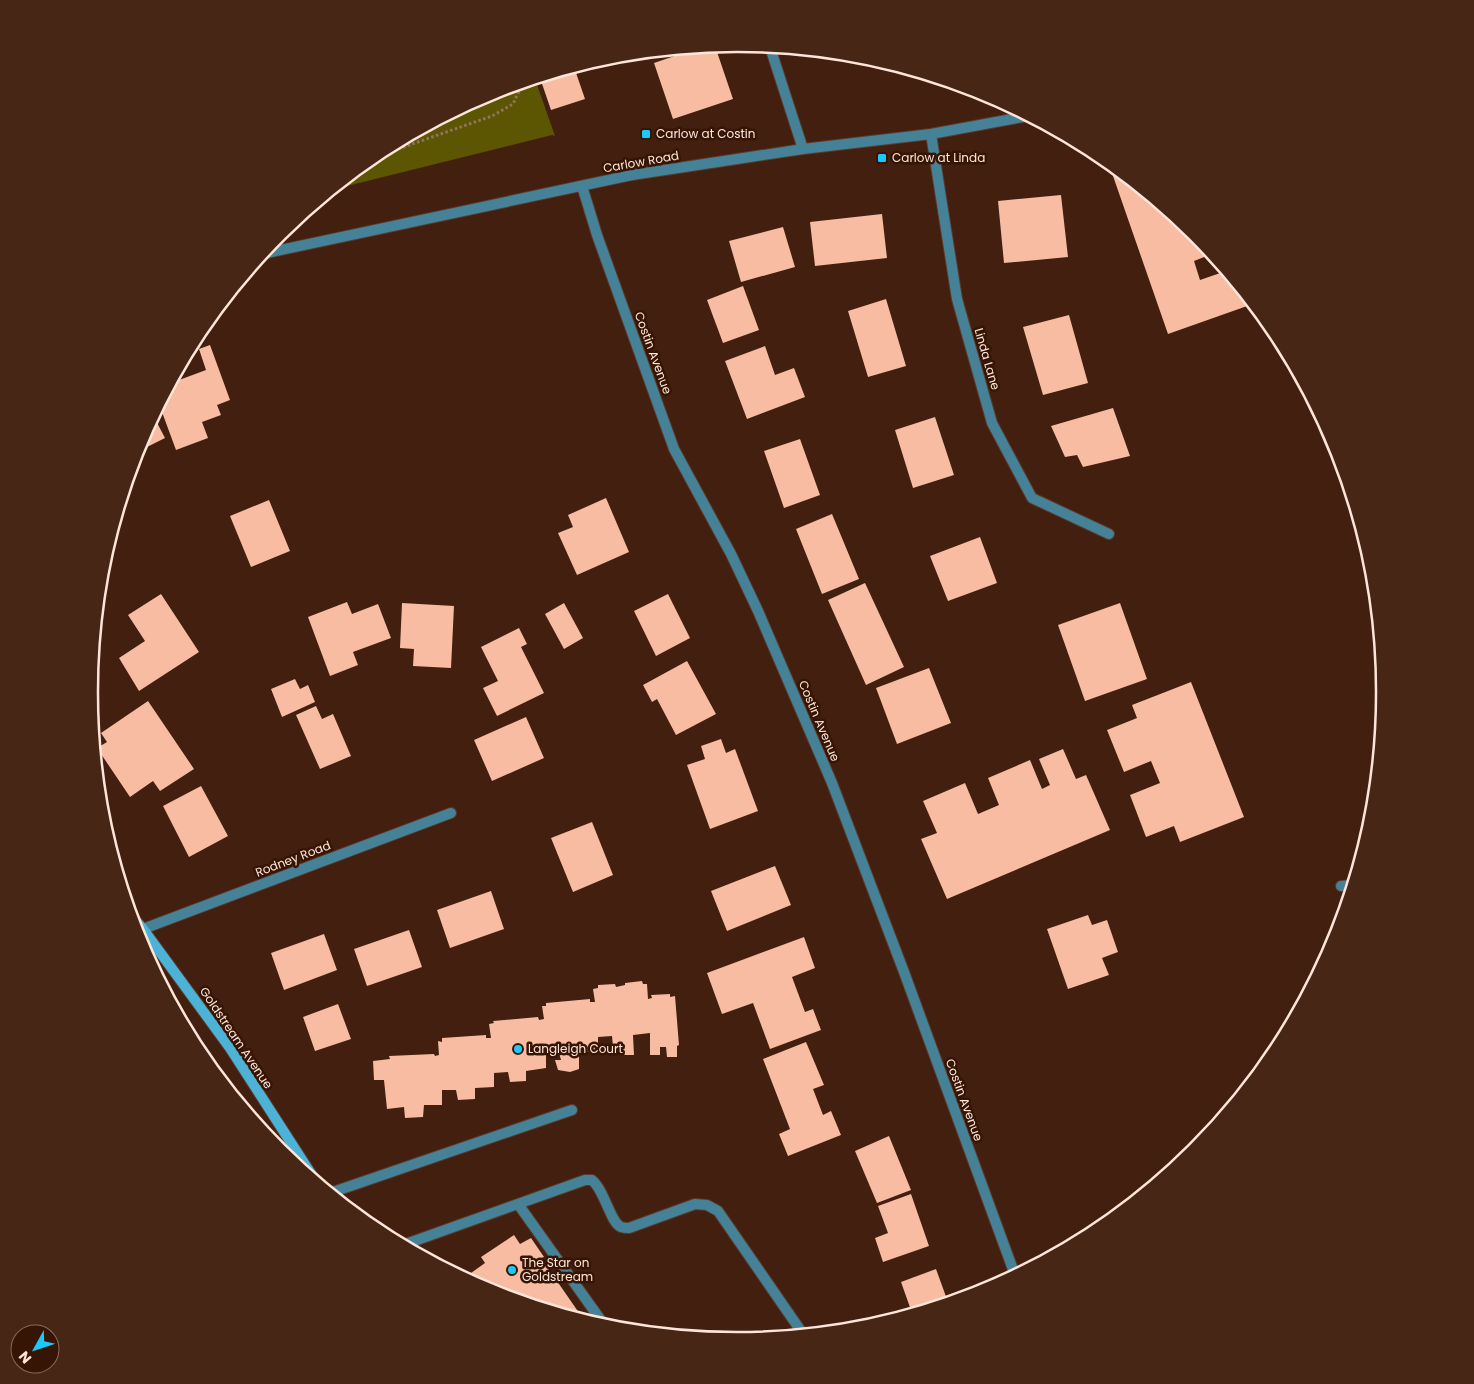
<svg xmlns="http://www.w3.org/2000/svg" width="1474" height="1384" font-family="Poppins,sans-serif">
	<rect width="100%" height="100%" fill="#421f0e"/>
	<path fill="#5c5602" d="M535,79l20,57 -3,-1 -221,55 46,-37 112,-60z"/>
	<path fill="#f7bca1" d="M715,46l18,53 -60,20 -19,-56 44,-15z
		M614,56l2,4 -34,11 -1,-6z
		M574,67l11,32 -34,11 -11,-32z
		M1121,173l75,61 16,20 -18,7 6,19 26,-9 21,25 3,9 -82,29 -55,-158z
		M1061,195l7,62 -64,6 -6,-62z
		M882,214l5,44 -72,8 -5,-44z
		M783,227l12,40 -54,15 -12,-41z
		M743,286l16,44 -36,13 -16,-43z
		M886,299l20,67 -38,11 -20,-66z
		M1069,315l19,68 -45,12 -20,-68z
		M210,345l20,55 -13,5 4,10 -19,7 6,16 -32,12 -17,-46 12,-21 35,-13 -7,-21z
		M765,346l10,29 19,-7 11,29 -58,22 -22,-58z
		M1113,408l17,48 -47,11 -6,-12 -12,2 -14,-31z
		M153,415l12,23 -30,15 3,-9z
		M935,417l19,58 -41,13 -18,-58z
		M800,439l20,56 -36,13 -20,-57z
		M606,498l23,54 -52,23 -19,-42 15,-6 -5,-12z
		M269,500l21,51 -39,16 -21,-51z
		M832,514l27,65 -37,15 -26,-65z
		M980,537l17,46 -49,18 -18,-45z
		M865,583l39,84 -38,18 -38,-85z
		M161,594l38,58 -60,39 -20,-33 26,-17 -17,-26z
		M668,594l22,44 -34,18 -22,-45z
		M347,602l5,12 26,-10 13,34 -38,14 5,13 -28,11 -22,-59z
		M402,603l52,3 -3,62 -38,-2 1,-17 -14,-1z
		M564,603l19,35 -19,11 -19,-35z
		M1120,603l27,76 -62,22 -27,-76z
		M519,628l8,16 -6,3 23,46 -47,23 -14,-28 15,-7 -17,-34z
		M687,661l29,53 -40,21 -19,-36 -5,3 -9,-17z
		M929,668l22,55 -54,21 -21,-56z
		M295,679l5,10 8,-4 7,17 -33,15 -11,-28z
		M1191,682l53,135 -64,25 -6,-16 -28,11 -16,-42 30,-12 -9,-22 -27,11 -17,-42 30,-12 -5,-13z
		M148,701l46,68 -34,22 -7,-10 -23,16 -33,-49 10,-6 -6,-9z
		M316,706l6,13 11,-5 18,42 -31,13 -24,-54z
		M526,717l18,41 -52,23 -18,-41z
		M721,739l5,14 9,-4 23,62 -48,18 -23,-64 18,-6 -4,-13z
		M1063,749l13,30 10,-4 24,55 -163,69 -26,-60 16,-6 -14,-32 42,-18 13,31 21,-9 -11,-27 42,-18 12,29 8,-4 -11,-26z
		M201,786l27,50 -39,21 -26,-51z
		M592,822l21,53 -40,17 -22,-54z
		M775,866l16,39 -64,26 -16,-40z
		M491,891l13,38 -54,19 -13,-38z
		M1088,915l4,10 15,-5 11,32 -16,6 7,17 -41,14 -21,-60z
		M409,930l13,37 -55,19 -13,-37z
		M324,934l13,36 -53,20 -13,-37z
		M804,937l11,31 -23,9 13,35 8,-3 8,21 -51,19 -17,-46 -31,11 -15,-41z
		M642,981l1,3h4l1,15 4,-1 -1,-3 19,-1v3l5,-1 4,49 -2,1v11h-10l-1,-10h-6v8h-10v-22l-17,2 1,20h-12l-1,-9 -8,1 -1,-11 -14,1v14l-19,2v16l-9,3 -12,-2 -3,-10h6l-2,-7 -13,2v13l-20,3v10l-16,1 -2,-10 -14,1v14l-19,1v11l-17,1 -2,-10h-14v15h-18l-1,12 -18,1 -1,-11 -17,2 -3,-29h-10l-1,-19 17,-2 -1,-3 45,-2 1,2 4,-1 -1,-14 4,1v-4l44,-3v3h5l-2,-14 5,-1 -1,-2 45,-4 1,3 5,-1 -2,-13h4v-3l44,-4v3h5l-2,-13 5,-1v-3l17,-1 1,3 9,-2v-2z
		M338,1004l13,35 -36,12 -12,-34z
		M806,1042l18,43 -11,4 10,26 8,-4 10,24 -53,21 -9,-22 11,-5 -27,-70z
		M889,1136l22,54 -34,13 -22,-52z
		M911,1194l18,52 -46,16 -8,-24 13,-5 -10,-27z
		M514,1235l6,9 11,-6 13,19 -3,1 43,62 -95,-29 -25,-13 21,-15 -4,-6z
		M936,1269l12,33 -36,11 -11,-31z"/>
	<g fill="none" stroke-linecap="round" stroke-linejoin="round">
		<defs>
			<path id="lane" d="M330,1193l242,-83
				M518,1204l87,122
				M403,1245l182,-65h7c13,11 18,42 29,47 3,1 5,1 8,1l66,-24 12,1 11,6 85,123"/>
			<path id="street" d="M770,47l33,102
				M931,134l26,165 35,124 40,75 77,36
				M582,186l15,49 77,214 57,105 27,57 74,172 72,189 111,303
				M262,254l370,-79 171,-26 128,-15 97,-18
				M1341,886l12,-1
				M143,929l308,-116"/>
			<path id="secondary" d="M130,914l13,15 87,119 85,132"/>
		</defs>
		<use href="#lane" stroke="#5c3b2b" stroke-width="12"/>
		<use href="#street" stroke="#5c3b2b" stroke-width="12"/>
		<use href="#secondary" stroke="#5c3b2b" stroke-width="12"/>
		<path stroke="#917263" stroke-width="3" stroke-dasharray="2.5 2.5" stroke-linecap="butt" d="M375,154l3,2 114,-40 21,-12 7,-15 -2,-5"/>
		<use href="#lane" stroke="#458197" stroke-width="10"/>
		<use href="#street" stroke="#458197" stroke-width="10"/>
		<use href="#secondary" stroke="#4cb2d6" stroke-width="10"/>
	</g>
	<g fill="#1acafc" stroke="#371504" stroke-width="2">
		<rect x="641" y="129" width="10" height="10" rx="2.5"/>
		<rect x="877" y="153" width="10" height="10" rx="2.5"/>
		<circle cx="518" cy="1049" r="5"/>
		<circle cx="512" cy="1270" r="5"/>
	</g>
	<g text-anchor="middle" stroke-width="5" stroke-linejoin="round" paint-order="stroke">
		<g font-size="12" fill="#fee5da" stroke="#371504" text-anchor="start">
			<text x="656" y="138">Carlow at Costin</text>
			<text x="892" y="162">Carlow at Linda</text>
			<text x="528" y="1053">Langleigh Court</text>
			<text x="522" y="1267">The Star on<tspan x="522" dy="14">Goldstream</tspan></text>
		</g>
		<g font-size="12" fill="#fee5da" stroke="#371504">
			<text transform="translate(641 162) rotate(-10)" y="4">Carlow Road</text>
			<text transform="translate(653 353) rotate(70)" y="4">Costin Avenue</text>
			<text transform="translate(987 359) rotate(74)" y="4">Linda Lane</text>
			<text transform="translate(819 721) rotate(67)" y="4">Costin Avenue</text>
			<text transform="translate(293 859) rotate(-21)" y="4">Rodney Road</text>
			<text transform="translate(236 1038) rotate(56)" y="4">Goldstream Avenue</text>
			<text transform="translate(964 1100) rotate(70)" y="4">Costin Avenue</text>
		</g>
	</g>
	<path d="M0 0H1474V1384H0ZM737 52H737A639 639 0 0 1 1376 691V693A639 639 0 0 1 737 1332H737A639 639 0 0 1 98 693V691A639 639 0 0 1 737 52Z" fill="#472615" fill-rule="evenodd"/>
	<path fill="none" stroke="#fee5da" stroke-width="2.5" d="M737 52H737A639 639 0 0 1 1376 691V693A639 639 0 0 1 737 1332H737A639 639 0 0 1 98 693V691A639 639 0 0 1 737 52Z"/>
	<g transform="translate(35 1349) rotate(230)"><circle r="24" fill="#371504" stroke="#87685a"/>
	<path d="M0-4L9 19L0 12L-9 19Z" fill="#1acafc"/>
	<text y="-8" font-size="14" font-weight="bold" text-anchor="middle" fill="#fee5da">N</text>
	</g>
</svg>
